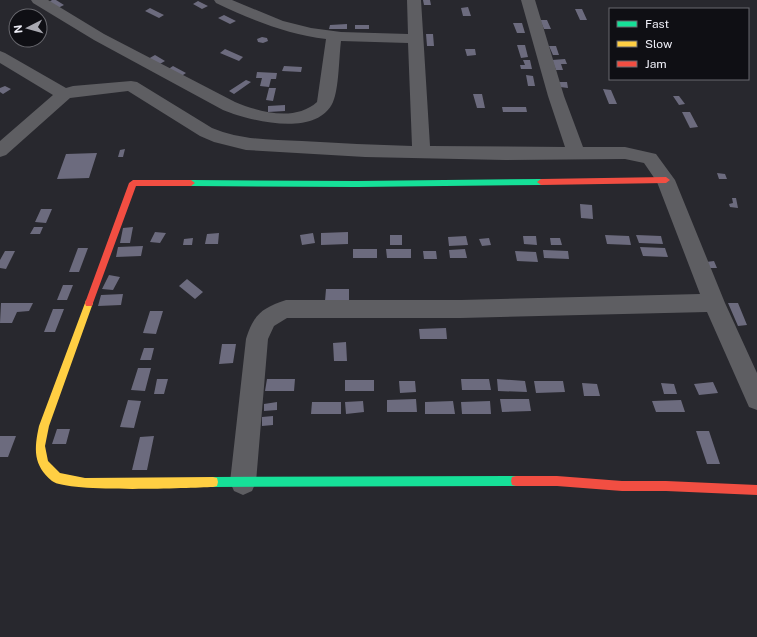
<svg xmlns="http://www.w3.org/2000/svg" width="757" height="637" font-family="'Public Sans',sans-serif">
	<rect width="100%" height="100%" fill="#28282e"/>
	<path fill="#6c6b7e" d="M52,0h4l8,5 -6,3 -9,-6z
		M423,0h7l1,5h-7z
		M198,1l10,5 -6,3 -9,-5z
		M468,7l3,9h-8l-2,-8z
		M150,8l14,7 -5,3 -14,-7z
		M575,9h7l5,11h-7z
		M224,15l12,6 -6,3 -12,-6z
		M540,20h7l4,9h-7z
		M513,23h9l3,10h-8z
		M347,24v5h-18l1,-4z
		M355,25h14v4h-14z
		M426,34h7l1,12h-7z
		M262,37l5,1 1,3 -5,2 -5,-1 -1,-3z
		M517,45h8l3,12 -7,1z
		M549,46h7l3,9h-6z
		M225,49l18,8 -4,4 -19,-8z
		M465,49h10l1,6 -9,1z
		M155,55l10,6 -7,4 -10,-6z
		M565,59l2,5h-6l2,6h-7l-4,-10z
		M523,60h7l2,9h-11l-1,-4h5z
		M173,66l13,7 -6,4 -13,-7z
		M284,66l18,1 -1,5 -19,-1z
		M257,72l20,1 -1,6h-5l-2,8 -9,-1 2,-8h-6z
		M526,75l7,1 2,10h-7z
		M246,80l5,2 -17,12 -5,-3z
		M559,82h8l1,6 -8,-1z
		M5,86l6,3 -8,5 -3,-2v-4z
		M269,88h7l-3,13 -7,-1z
		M603,89l8,1 6,14h-8z
		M473,94h9l3,14h-8z
		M673,96h6l6,8 -6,1z
		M285,105v6l-17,1v-6z
		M502,107h24l1,5h-24z
		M682,112h8l8,15 -8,1z
		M125,149l-2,8h-5l2,-7z
		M97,153l-8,25 -32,1 9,-25z
		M717,173l8,1 2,5h-8z
		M732,198h4l2,10 -8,-1 -1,-3 4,-1z
		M580,204l12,1 1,14 -12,-1z
		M41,209h11l-6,14 -11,-1z
		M34,227h9l-3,7h-10z
		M133,227l-3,16h-10l3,-15z
		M155,232l11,1 -6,10 -10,-1z
		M348,232v12l-27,1v-12z
		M219,233l-1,11h-13l2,-10z
		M313,233l2,10 -13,2 -2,-10z
		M390,235h12v10h-12z
		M605,235l24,1 2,9 -24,-1z
		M636,235l25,1 2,8 -24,-1z
		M466,236l2,9 -19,1 -1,-9z
		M523,236h13l1,9 -13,-1z
		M193,238l-1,7h-9l1,-6z
		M489,238l2,7 -9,1 -3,-7z
		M550,238h10l2,7h-11z
		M143,246l-2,10 -25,1 2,-10z
		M640,247l25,1 3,9 -25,-1z
		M78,248h10l-9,24h-10z
		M353,249h24v9h-24z
		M386,249h25v9h-24z
		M465,249l2,9h-17l-1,-8z
		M543,250l25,1 1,8 -25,-1z
		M5,251h10l-9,18 -6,-1v-8z
		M423,251h13l1,8h-13z
		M515,251l21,1 2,10 -21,-1z
		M714,261l3,7h-8l-3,-6z
		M109,275l11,2 -7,13 -11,-1z
		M187,279l16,13 -8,7 -16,-13z
		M63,285h10l-6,15h-10z
		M326,289h23v11l-24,1z
		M123,294l-2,11 -23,1 3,-11z
		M1,303h32l-4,8 -12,1 -5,11h-12z
		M728,303h10l9,22 -9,1z
		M53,309h11l-9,23h-11z
		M150,311h13l-7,23 -13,-1z
		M446,328l1,11h-27l-1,-10z
		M346,342l1,19h-13l-1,-18z
		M222,344h14l-3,19 -14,1z
		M144,348h10l-3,12h-11z
		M138,368h13l-6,23 -14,-1z
		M157,379h11l-4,15h-10z
		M267,379h28l-1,12h-29z
		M461,379h28l2,11h-29z
		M497,379l28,2 2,11 -29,-1z
		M345,380h29v11h-29z
		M399,381h16l1,11 -16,1z
		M534,381h29l2,11 -29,1z
		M713,382l5,11 -19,2 -5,-11z
		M582,383l15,1 3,12h-16z
		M661,383l13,1 3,10h-13z
		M416,399l1,13h-30v-12z
		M500,399h29l2,12 -29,1z
		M128,400l13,1 -7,27 -14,-1z
		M681,400l4,12h-29l-4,-11z
		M363,401l1,11 -18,2 -1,-12z
		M453,401l2,13h-30v-12z
		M490,401l1,13h-29l-1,-12z
		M277,402v8l-13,1v-7z
		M312,402h29v12h-30z
		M273,416v9l-11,1v-9z
		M57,429h13l-4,15h-14z
		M696,431h13l11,33h-13z
		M0,436h16l-8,21h-8z
		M154,436l-7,34h-15l8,-33z"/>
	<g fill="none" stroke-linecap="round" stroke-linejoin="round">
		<path fill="#5e5e62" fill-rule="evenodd" d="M31,0h17l56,34 131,68c24,10 60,20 82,0l9,-63c-39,-5 -74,-19 -110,-36l-2,-3h18l51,21 28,7 30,4 67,2 -1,-34h14l9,146 135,1 -17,-51 -27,-96h14l29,96 19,51h42l31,7 19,26 50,123 32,70v37l-8,-3 -42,-95 -246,6h-174l-13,8 -6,13 -12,143 -4,9 -9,4 -9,-4 -4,-9 16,-143c8,-25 16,-31 40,-39h175l239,-6 -43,-112 -13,-19 -19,-4 -120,1 -140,-3 -119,-7 -32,-8 -14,-6 -72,-45 -58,7 -64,57 -6,2v-16l53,-46 -53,-32v-12l5,2 61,35 7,-2 58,-5 6,1 75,46c29,12 59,12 90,13 37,2 73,4 110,5l-4,-103 -67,-2c-2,15 -2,48 -8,61 -16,36 -83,19 -110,8l-129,-70 -61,-37z"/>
		<path fill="#16e098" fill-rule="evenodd" d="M541,179l4,3 -4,3 -184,2 -166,-1 -4,-3 4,-3 166,1z
			M516,476l4,1 1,4 -1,4 -4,1 -303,1 -4,-1 -1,-4 1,-4 4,-1z"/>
		<path fill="#ffcf43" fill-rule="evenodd" d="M89,299l3,1 1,3 -44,123 -4,20 3,15 12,12 25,5 128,-1 4,1 1,4 -1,4 -4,1c-26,1 -146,6 -161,-6 -19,-16 -18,-32 -13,-55l46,-123 1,-3z"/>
		<path fill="#f24e42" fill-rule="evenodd" d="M666,177l4,3 -4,3 -125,2 -4,-3 4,-3z
			M133,180h58l4,3 -4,3h-55l-43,117 -1,3h-6l-1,-3 44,-120z
			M516,476h41l65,5h44l91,4v10l-91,-4h-44l-65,-5h-41l-4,-1 -1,-4 1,-4z"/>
	</g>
	<rect x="609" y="8" width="140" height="72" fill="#0f0f14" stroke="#69696f"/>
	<rect x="617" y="21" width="20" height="6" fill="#16e098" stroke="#69696f"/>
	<text x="645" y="28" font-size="12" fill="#efeff8">Fast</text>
	<rect x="617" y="41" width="20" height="6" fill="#ffcf43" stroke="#69696f"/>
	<text x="645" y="48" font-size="12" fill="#efeff8">Slow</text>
	<rect x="617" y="61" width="20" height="6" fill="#f24e42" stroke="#69696f"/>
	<text x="645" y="68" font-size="12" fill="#efeff8">Jam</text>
	<g transform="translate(28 28) rotate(264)"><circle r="19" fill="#0f0f14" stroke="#69696f"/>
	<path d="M0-3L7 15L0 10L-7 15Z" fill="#a9a9b1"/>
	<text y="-6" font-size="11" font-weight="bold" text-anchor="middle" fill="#efeff8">N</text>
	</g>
</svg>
